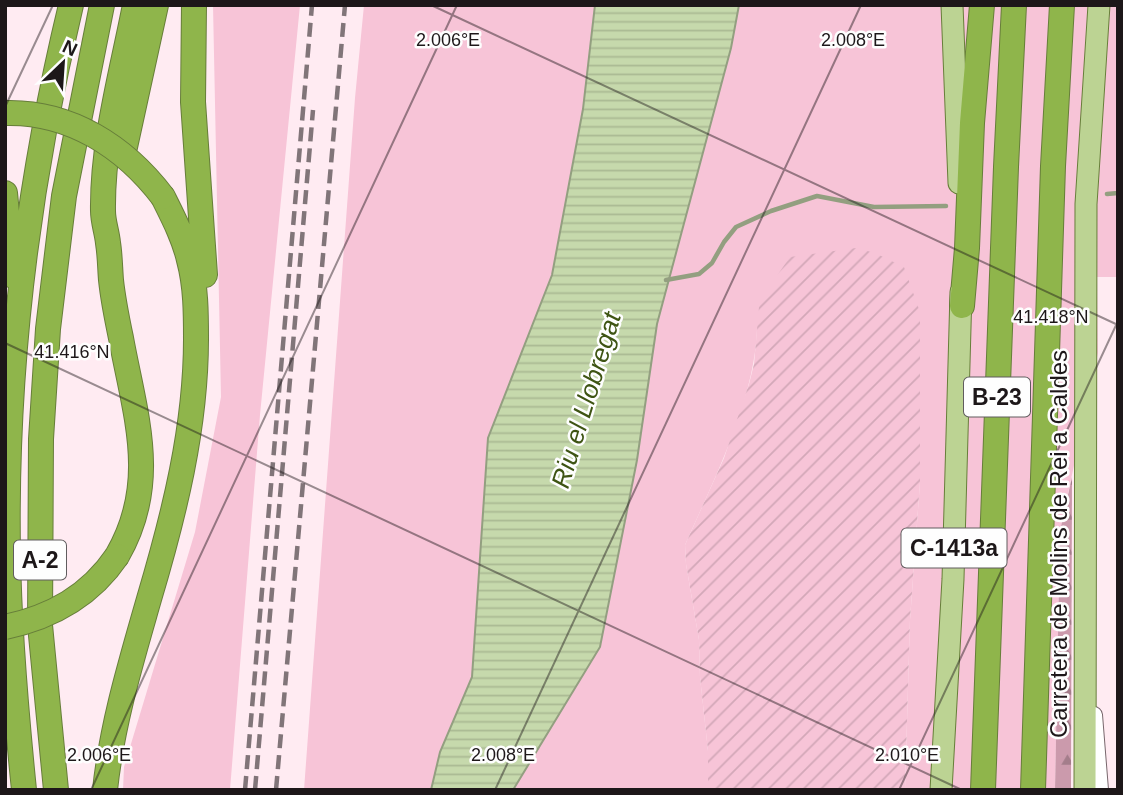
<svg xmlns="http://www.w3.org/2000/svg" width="1123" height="795" font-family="Arial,sans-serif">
	<defs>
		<pattern id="forest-firs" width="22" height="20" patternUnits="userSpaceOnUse" patternTransform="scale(1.75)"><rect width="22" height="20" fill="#cb9aac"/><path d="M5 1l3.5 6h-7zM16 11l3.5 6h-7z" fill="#a47d8b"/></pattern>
		<pattern id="garden-furrows" width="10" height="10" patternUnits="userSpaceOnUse" patternTransform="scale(1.75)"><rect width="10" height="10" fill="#f7c4d7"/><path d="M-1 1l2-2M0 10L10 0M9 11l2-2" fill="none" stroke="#d3a8b8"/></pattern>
		<pattern id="water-rules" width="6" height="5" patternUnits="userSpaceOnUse" patternTransform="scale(1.75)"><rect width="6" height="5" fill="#c6d9ac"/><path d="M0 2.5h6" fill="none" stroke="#aaba93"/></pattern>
	</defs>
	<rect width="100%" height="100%" fill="#ffebf2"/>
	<path fill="#f7c4d7" d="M213,5h87l-40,410 -30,375h-107l1,-23 71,-235 26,-135z
		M364,5h231l-12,104 -31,166 -64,163 -16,239 -32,75 -9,38h-127l51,-692z
		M739,5h379v272h-21l1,76 -38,178 -5,259h-150l5,-170 10,-138v-170l-163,18c-3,72 -43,149 -72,215l1,19 13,76 1,37 8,74v39h-195l87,-143 37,-187 20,-136 74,-276z"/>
	<path fill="url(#forest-firs)" d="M1072,477l-1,313h-16l5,-259z"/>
	<path fill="url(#garden-furrows)" d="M856,248l19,5 29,14 16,45v170l-10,138 -5,170h-197v-39l-8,-74 -1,-37 -13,-76 -1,-19 39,-87 25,-74 5,-20 5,-57 10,-20 21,-30z"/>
	<path fill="url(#water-rules)" stroke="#939f80" stroke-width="2" d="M595,5h144l-8,43 -74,276 -20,136 -37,187 -87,143h-82l9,-38 32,-75 16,-239 64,-163 31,-166z"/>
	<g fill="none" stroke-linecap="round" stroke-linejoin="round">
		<path stroke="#939f80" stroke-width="4.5" d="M1107,194l11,-1
			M666,280l33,-6 13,-11 12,-21 12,-15 35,-16 46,-15 57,11 72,-1"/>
		<defs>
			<path id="minor" d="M1094,715l6,75"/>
			<path id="major" d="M952,5l7,178
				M941,790l12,-211 8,-287
				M1085,790l1,-586 13,-199"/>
			<path id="highway" d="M194,5l-1,97 12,173
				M125,147l31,-142
				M5,193l8,83
				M962,306l5,-58 5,-125 10,-118
				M117,556c43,-74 18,-141 4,-218 -4,-19 -8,-39 -10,-58 -1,-12 -1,-25 -3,-37 -1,-11 -5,-21 -5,-32 -1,-69 19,-139 32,-206
				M24,790c-8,-79 -15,-159 -16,-238 -3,-183 20,-369 63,-547
				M56,790l-16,-165 1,-186 7,-110 16,-133 38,-191
				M105,790c7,-66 26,-128 44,-191 25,-84 47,-171 47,-260 0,-25 0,-53 -7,-79 -5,-22 -16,-43 -26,-63
				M983,790l23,-623 8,-162
				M1033,790l20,-624 9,-161"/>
		</defs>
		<use href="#minor" stroke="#77666c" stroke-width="18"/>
		<use href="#major" stroke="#677e3a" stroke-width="23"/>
		<use href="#highway" stroke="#677e3a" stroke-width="26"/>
		<use href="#minor" stroke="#fff" stroke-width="16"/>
		<use href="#major" stroke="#bcd393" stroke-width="21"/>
		<use href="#highway" stroke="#8fb54b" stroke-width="24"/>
		<path stroke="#817579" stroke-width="4.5" stroke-dasharray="14 7" stroke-linecap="butt" d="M245,790l67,-785
			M255,790l58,-680
			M276,790l69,-785"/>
		<defs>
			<path id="highway-bridge" d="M5,113c65,-2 120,34 158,84
				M5,627c47,-10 85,-31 112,-71"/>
		</defs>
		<use href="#highway-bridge" stroke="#677e3a" stroke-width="26" stroke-linecap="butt"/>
		<use href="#highway-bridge" stroke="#8fb54b" stroke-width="24"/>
	</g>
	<path fill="none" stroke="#1d1719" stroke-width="2" stroke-opacity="0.45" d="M431,5l687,320M5,107l48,-102M5,343l957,447M91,790l366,-785M495,790l366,-785M899,790l219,-469"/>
	<g text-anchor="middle" stroke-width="5" stroke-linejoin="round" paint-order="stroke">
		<g fill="#fefefe" stroke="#605c5e" stroke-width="2">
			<rect x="964" y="377.5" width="66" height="39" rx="5"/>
			<rect x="901.5" y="528.5" width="105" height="39" rx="5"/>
			<rect x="14" y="540.5" width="52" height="39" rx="5"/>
		</g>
		<g font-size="23" font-weight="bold" fill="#1d1719">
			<text x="997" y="405">B-23</text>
			<text x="954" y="556">C-1413a</text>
			<text x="40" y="568">A-2</text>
		</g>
		<g font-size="24" fill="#1d1719" stroke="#fefefe">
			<text transform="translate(1059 544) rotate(-90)" y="8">Carretera de Molins de Rei a Caldes</text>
		</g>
		<g font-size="26" font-style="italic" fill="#3e5413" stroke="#fefefe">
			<text transform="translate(586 400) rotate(-73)" y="9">Riu el Llobregat</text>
		</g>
	</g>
	<g font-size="18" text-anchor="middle" fill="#1d1719" stroke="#fefefe" stroke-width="5" stroke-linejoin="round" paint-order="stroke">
		<text x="448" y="46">2.006°E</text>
		<text x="853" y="46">2.008°E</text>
		<text x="1051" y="323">41.418°N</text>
		<text x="72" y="358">41.416°N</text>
		<text x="99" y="761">2.006°E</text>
		<text x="503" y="761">2.008°E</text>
		<text x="907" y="761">2.010°E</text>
	</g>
	<rect width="1123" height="795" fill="none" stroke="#1d1719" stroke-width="14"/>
	<g transform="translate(63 63) rotate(25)" stroke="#fefefe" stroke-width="5" paint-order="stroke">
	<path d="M0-5L12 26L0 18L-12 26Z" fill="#1d1719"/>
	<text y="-10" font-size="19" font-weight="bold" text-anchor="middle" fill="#1d1719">N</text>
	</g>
</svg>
